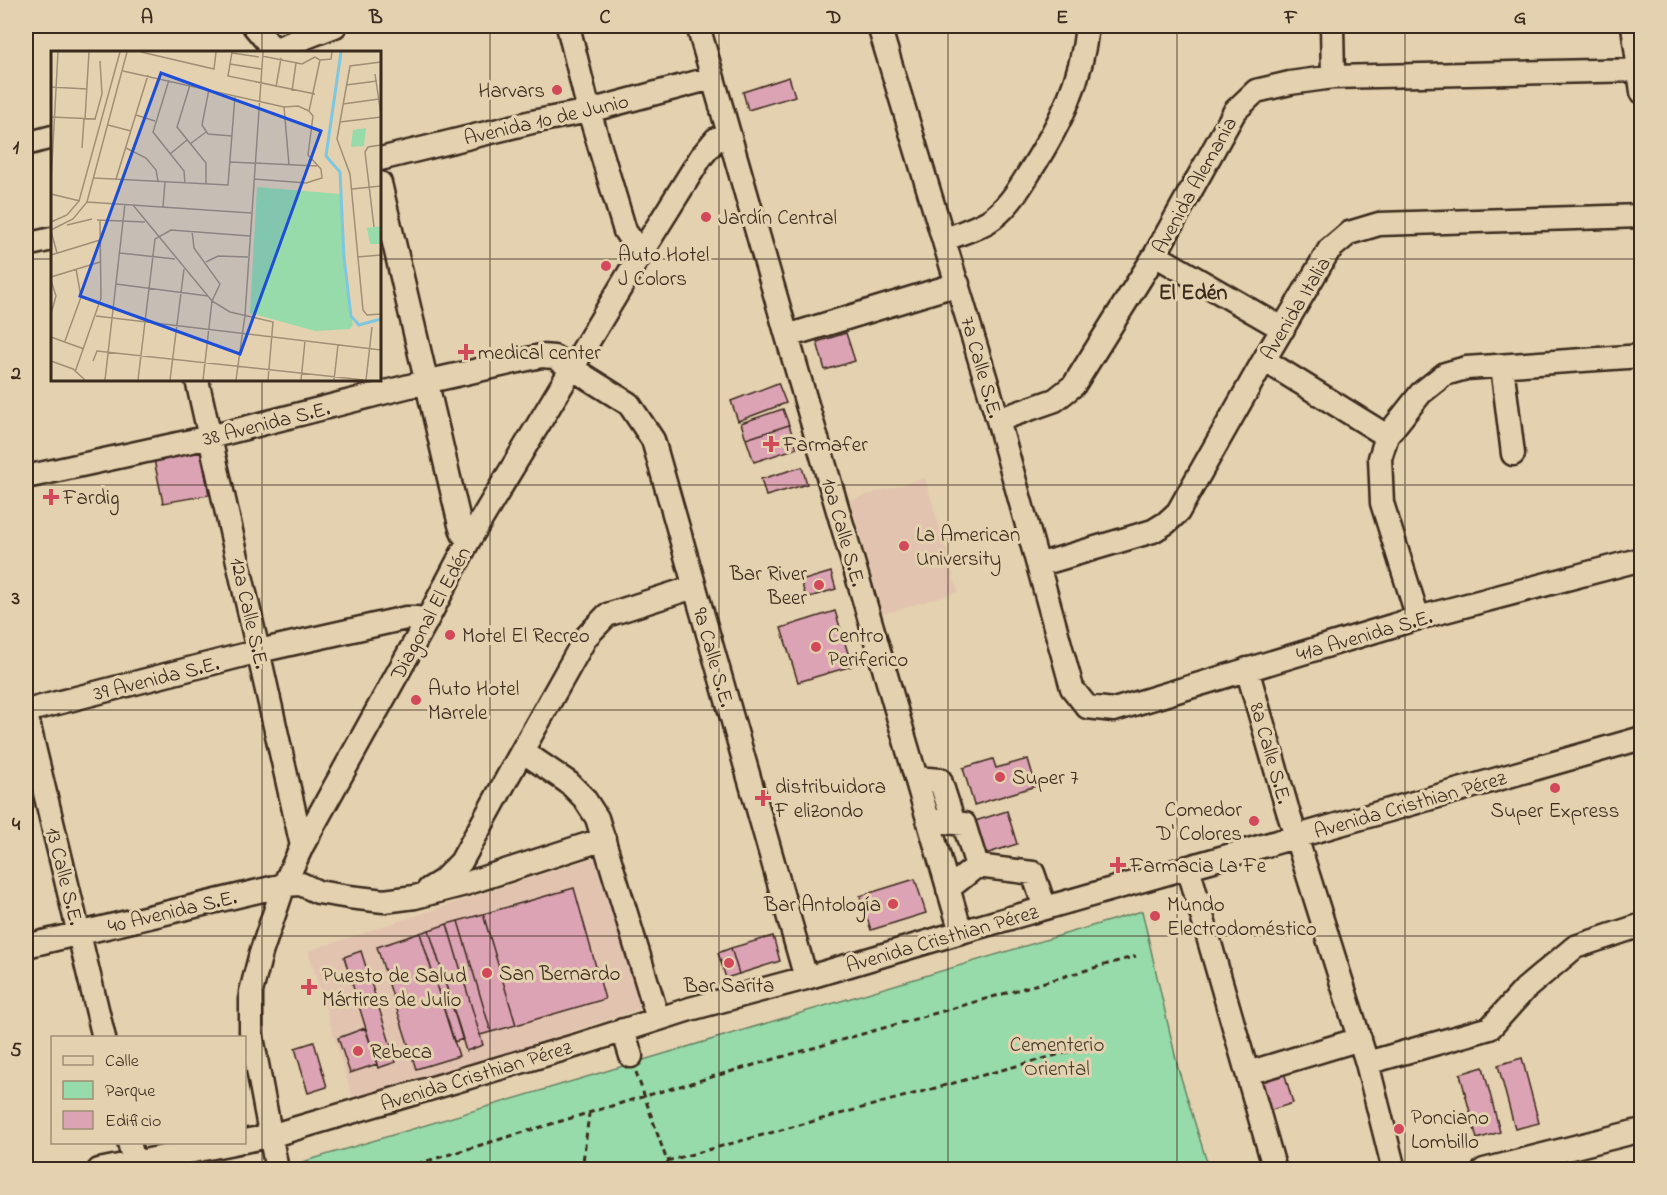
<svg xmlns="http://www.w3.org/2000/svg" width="1667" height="1195" font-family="'Indie Flower',sans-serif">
	<rect width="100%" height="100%" fill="#e4d1af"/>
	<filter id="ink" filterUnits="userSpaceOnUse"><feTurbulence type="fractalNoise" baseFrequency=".0167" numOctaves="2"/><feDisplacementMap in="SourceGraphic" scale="12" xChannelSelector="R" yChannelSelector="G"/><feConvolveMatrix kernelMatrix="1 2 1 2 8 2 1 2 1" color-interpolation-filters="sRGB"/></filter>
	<g filter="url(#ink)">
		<path fill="#e2c3b0" d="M925,478l33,114 -75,22 -33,-114z
			M598,856l43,153 -287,93 -46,-151z"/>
		<path fill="#96dba9" stroke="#688264" stroke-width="1.5" d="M1142,911l36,157 31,101 -917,1v-5z"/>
		<path fill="#dca3b4" stroke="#3b2a1e" stroke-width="1.5" d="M789,77l6,19 -47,14 -5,-18z
			M846,333l9,28 -30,9 -8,-28z
			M778,383l8,20 -48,18 -7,-20z
			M783,409l6,16 -43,14 -5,-16z
			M789,425l8,23 -43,14 -8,-23z
			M201,451l8,44 -46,8 -9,-43z
			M802,467l5,17 -41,12 -5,-17z
			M831,572l5,17 -30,9 -5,-17z
			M835,611l17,55 -54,16 -17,-54z
			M993,759l3,9 32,-9 8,27 -62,19 -11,-37z
			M1007,811l10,33 -35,11 -10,-33z
			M915,879l11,34 -55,17 -11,-34z
			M574,888l31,111 -89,26 -33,-111z
			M483,914l33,111 -25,7 -33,-111z
			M458,921l33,111 -11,3 -33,-111z
			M447,924l36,121 -17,6 -37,-121z
			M429,930l34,109 -9,3 -34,-109z
			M420,933l39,123 -43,13 -39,-122z
			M773,936l7,25 -41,13 -8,-26z
			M731,948l8,26 -13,4 -8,-25z
			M361,951l35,111 -18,6 -34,-111z
			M365,1028l12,36 -27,9 -12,-35z
			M314,1042l13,45 -19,6 -13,-45z
			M1522,1058l17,65 -24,6 -17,-64z
			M1282,1065l11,38 -31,10 -11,-38z
			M1483,1067l17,65 -23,7 -17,-65z"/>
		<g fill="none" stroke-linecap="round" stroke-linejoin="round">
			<defs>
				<path id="minor" d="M254,26l20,24
					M568,26l21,85 36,120 8,12 10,7
					M698,26l89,310 174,596
					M879,26l119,394 74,268 15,19 27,3 304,-92 224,-59
					M1332,26l1,51
					M1633,26l9,66
					M268,52l67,-26
					M26,144l26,-7
					M380,159l152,-37 57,-11 123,-33
					M380,183l80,342 3,9 6,6
					M944,240c14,-6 30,-11 43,-18 20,-12 32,-33 44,-52 29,-46 51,-90 56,-144
					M26,245l26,-6
					M1155,255l128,74
					M787,336l171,-52
					M1264,360l123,76
					M1502,366l11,88
					M197,380l105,466
					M998,420l57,-20 19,-15 81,-130 80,-144 21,-20 34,-8 43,-6 306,-7
					M26,477l184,-40 215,-55 116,-26 13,1 75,47 24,36 153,538
					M1038,565l115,-34 13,-8 12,-11 86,-152 65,-110 20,-17 30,-9 263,-8
					M1418,618l-36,-115 -2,-45 7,-22 34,-43 24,-19 21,-6 176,-12
					M1247,669l40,139 80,255 27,107
					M26,711l233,-60 147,-33h11l9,4
					M26,714l78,324
					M522,751l47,32 15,15 13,20 61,201
					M916,778l24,2 14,43
					M928,820l36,4 13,42 -29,23
					M977,866l56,7 12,35
					M1188,867l87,303
					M429,889l13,-8 19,-19 61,-111 64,-114 21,-22 87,-28
					M26,946l258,-61 17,-1 17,8 31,5 35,4 31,-4 50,-13 139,-45
					M623,1030l8,26
					M1367,1063l123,-35 35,-39 50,-42 67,-22
					M1248,1073l112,-34
					M244,1141l26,-5 308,-91 112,-36 116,-31 155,-46 681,-194
					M129,1142l7,28
					M99,1170l139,-28
					M277,1170l-26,-138v-40l10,-39 23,-68 18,-39 124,-224 43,-82 174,-290 58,-93 15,-18 12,-6
					M1484,1170l158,-40"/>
			</defs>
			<use href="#minor" stroke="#3b2a1e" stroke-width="27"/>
			<path stroke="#3b2a1e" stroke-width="3" stroke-dasharray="6 4.5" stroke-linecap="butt" d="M636,1072l34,98
				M667,1161l412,-112
				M397,1170l248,-74 491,-140
				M582,1170l7,-56"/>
			<use href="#minor" stroke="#e4d1af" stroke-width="22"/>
		</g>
	</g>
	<path fill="none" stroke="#3b2a1e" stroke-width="1.5" stroke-opacity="0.55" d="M262,26v26M490,26v1144M719,26v1144M948,26v1144M1177,26v1144M1405,26v1144M26,259h26M380,259h1262M262,380v790M26,485h1616M26,710h1616M26,936h1616"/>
	<g fill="#d1495b" stroke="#e4d1af" stroke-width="2">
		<circle cx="557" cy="90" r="6"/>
		<circle cx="706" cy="217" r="6"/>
		<circle cx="606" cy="266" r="6"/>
		<path d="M463 343h6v6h6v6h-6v6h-6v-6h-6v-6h6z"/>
		<path d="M768 435h6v6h6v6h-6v6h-6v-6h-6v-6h6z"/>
		<path d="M48 488h6v6h6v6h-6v6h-6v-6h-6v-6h6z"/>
		<circle cx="904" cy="546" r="6"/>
		<circle cx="819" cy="585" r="6"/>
		<circle cx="450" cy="635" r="6"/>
		<circle cx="816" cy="647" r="6"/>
		<circle cx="416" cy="700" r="6"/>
		<circle cx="1000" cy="777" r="6"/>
		<circle cx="1555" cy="788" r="6"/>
		<path d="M760 789h6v6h6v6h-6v6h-6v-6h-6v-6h6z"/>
		<circle cx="1254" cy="821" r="6"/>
		<path d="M1115 856h6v6h6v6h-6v6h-6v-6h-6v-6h6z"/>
		<circle cx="893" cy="904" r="6"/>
		<circle cx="1155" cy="916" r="6"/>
		<circle cx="729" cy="963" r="6"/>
		<circle cx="487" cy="973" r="6"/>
		<path d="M306 978h6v6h6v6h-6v6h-6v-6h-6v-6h6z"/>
		<circle cx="358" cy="1051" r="6"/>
		<circle cx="1399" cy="1129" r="6"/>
	</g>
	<g text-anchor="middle" stroke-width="6" stroke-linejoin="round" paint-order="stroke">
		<g font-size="21" fill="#3b2a1e" stroke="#e4d1af" text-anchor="start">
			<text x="545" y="97" text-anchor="end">Harvars</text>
			<text x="718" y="224">Jardín Central</text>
			<text x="618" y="261">Auto Hotel<tspan x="618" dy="24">J Colors</tspan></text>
			<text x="478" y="359">medical center</text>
			<text x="783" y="451">Farmafer</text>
			<text x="63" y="504">Fardig</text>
			<text x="916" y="541">La American<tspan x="916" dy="24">University</tspan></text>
			<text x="807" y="580" text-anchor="end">Bar River<tspan x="807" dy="24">Beer</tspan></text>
			<text x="462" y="642">Motel El Recreo</text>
			<text x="828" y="642">Centro<tspan x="828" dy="24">Periferico</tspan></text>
			<text x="428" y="695">Auto Hotel<tspan x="428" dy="24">Marrele</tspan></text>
			<text x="1012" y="784">Super 7</text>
			<text x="775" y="793">distribuidora<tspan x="775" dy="24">F elizondo</tspan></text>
			<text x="1242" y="816" text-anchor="end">Comedor<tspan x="1242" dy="24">D' Colores</tspan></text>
			<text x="1555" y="817" text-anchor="middle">Super Express</text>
			<text x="1130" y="872">Farmacia La Fe</text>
			<text x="881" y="911" text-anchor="end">Bar Antología</text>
			<text x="1167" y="911">Mundo<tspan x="1167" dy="24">Electrodoméstico</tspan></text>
			<text x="499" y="980">San Bernardo</text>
			<text x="322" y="982">Puesto de Salud<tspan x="322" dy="24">Mártires de Julio</tspan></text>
			<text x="729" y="992" text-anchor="middle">Bar Sarita</text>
			<text x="370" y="1058">Rebeca</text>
			<text x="1411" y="1124">Ponciano<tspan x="1411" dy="24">Lombillo</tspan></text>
		</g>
		<g font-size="21" fill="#3b2a1e" stroke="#e4d1af">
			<text transform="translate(546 119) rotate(-13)" y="7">Avenida 10 de Junio</text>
			<text transform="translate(1194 185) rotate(-61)" y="7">Avenida Alemania</text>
			<text transform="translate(1295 308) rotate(-59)" y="7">Avenida Italia</text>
			<text transform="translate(982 367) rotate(74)" y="7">7a Calle S.E.</text>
			<text transform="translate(266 423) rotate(-14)" y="7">38 Avenida S.E.</text>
			<text transform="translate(844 532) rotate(74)" y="7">10a Calle S.E.</text>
			<text transform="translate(250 613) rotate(77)" y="7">12a Calle S.E.</text>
			<text transform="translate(430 613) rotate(-62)" y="7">Diagonal El Edén</text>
			<text transform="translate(1364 635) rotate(-16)" y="7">41a Avenida S.E.</text>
			<text transform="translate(714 657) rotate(74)" y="7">9a Calle S.E.</text>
			<text transform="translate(156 678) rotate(-14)" y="7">39 Avenida S.E.</text>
			<text transform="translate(1271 753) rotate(74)" y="7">8a Calle S.E.</text>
			<text transform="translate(1410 804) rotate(-16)" y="7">Avenida Cristhian Pérez</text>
			<text transform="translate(65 876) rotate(76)" y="7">13 Calle S.E.</text>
			<text transform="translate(172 911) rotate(-13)" y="7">40 Avenida S.E.</text>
			<text transform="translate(942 938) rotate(-16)" y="7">Avenida Cristhian Pérez</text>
			<text transform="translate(476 1075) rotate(-17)" y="7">Avenida Cristhian Pérez</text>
		</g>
		<g font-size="21" fill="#443c2c" stroke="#e4d1af">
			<text x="1057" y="1051">Cementerio<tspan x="1057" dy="24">Oriental</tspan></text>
		</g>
		<g font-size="22" font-weight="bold" fill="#3b2a1e" stroke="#e4d1af">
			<text x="1193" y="299">El Edén</text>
		</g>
	</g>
	<g transform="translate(51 51)">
		<rect width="330" height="330" fill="#e4d1af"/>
		<path d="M315,77l-2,18 -13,1 2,-17zM206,136l83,7 5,87 8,44 -3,4 -35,2 -65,-18zM330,175v18h-11l-3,-16z" fill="#96dba9"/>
		<path fill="none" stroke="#7ec7de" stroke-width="3" d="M290,1l-15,104 14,16 4,86 7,58 8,9 22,-6"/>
		<path fill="none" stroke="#a08e75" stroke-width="1.5" d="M90,1l73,17 2,-17M181,1l-4,24 87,18M181,2l27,4M211,5l40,8 13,-7M269,9l11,-1 1,-7M330,11l-31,4 -13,73 13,35 13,136 4,5 14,-1M179,13l31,5M72,20l161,36M324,23l6,41M118,29l-16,52 31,39 1,12M139,34l-13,42 29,36v21M295,34l31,-4M0,36l36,2M225,36l5,-29M158,38l-7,36 6,9 24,2M241,40l4,-28M292,53l36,-5M233,56l5,58M233,56l14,-1 11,5M85,64l19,6M0,66l45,2M34,68l4,-67M44,68l7,-25 -2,-33M289,71l41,-5M57,74l23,6M139,93l16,-12M31,97l2,-29M75,97l20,10 10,12 2,11M119,103l17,-14M179,111l87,4M43,127l134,7 7,-89M65,128l32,-104M203,128l52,4 16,-5 -1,-9 -13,-14 5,-39 -4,-5 11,-51 -5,-3M0,131l7,-130M301,138l29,-3M0,143l29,7M36,151l164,11M82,154l79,96 18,11 43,10 -5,58M112,156l2,-25M46,169l48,2M0,171l16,-7 12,-14 41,-149M16,174l25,-6M323,176l-9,-75 3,-5 13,-2M0,179l22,-11 14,-17 40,-150M0,180l6,22M141,180l2,17 26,36 -8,17 -9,79M69,202l55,6M0,204l49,-15M306,206l24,-2M155,211l12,-6 30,1M0,226l49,-15M0,229l5,16 -5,18M65,233l92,12M45,265l285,34M0,286l33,12M14,290l16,-44 -5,-28M0,310l22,8 12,11M42,310l4,-10 267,29M24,321l26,-74 -1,-78M54,329l20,-176M87,329l17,-141 16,-9 79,6M119,329l14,-111M185,329l9,-65 18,-263M250,329l4,-39M283,329l4,-35M315,329l6,-53"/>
		<path fill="#1d4ed8" fill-opacity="0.15" stroke="#1d4ed8" stroke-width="3" d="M110,22l160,58 -81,223 -160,-58z"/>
		<rect width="330" height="330" fill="none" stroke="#3b2a1e" stroke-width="3"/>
	</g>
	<rect width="1667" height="1195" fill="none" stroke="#e4d1af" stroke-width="66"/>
	<rect x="51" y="1036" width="195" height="108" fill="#e4d1af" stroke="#a08e75" stroke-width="1.5"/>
	<rect x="63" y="1056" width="30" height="9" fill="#e4d1af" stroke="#a08e75" stroke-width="1.5"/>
	<text x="105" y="1066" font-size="18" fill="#3b2a1e">Calle</text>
	<rect x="63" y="1081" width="30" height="18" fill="#96dba9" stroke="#a08e75" stroke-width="1.5"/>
	<text x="105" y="1096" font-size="18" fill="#3b2a1e">Parque</text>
	<rect x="63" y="1111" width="30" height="18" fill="#dca3b4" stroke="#a08e75" stroke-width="1.5"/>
	<text x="105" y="1126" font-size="18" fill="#3b2a1e">Edificio</text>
	<rect x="33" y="33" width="1601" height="1129" fill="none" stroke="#3b2a1e" stroke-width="2"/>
	<g font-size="20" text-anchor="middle" font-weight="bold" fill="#3b2a1e">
		<text x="147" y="23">A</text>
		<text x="376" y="23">B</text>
		<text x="605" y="23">C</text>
		<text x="834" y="23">D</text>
		<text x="1062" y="23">E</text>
		<text x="1291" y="23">F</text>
		<text x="1520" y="23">G</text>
		<text x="16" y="153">1</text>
		<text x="16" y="379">2</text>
		<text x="16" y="604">3</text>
		<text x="16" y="830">4</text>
		<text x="16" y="1056">5</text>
	</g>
</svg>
